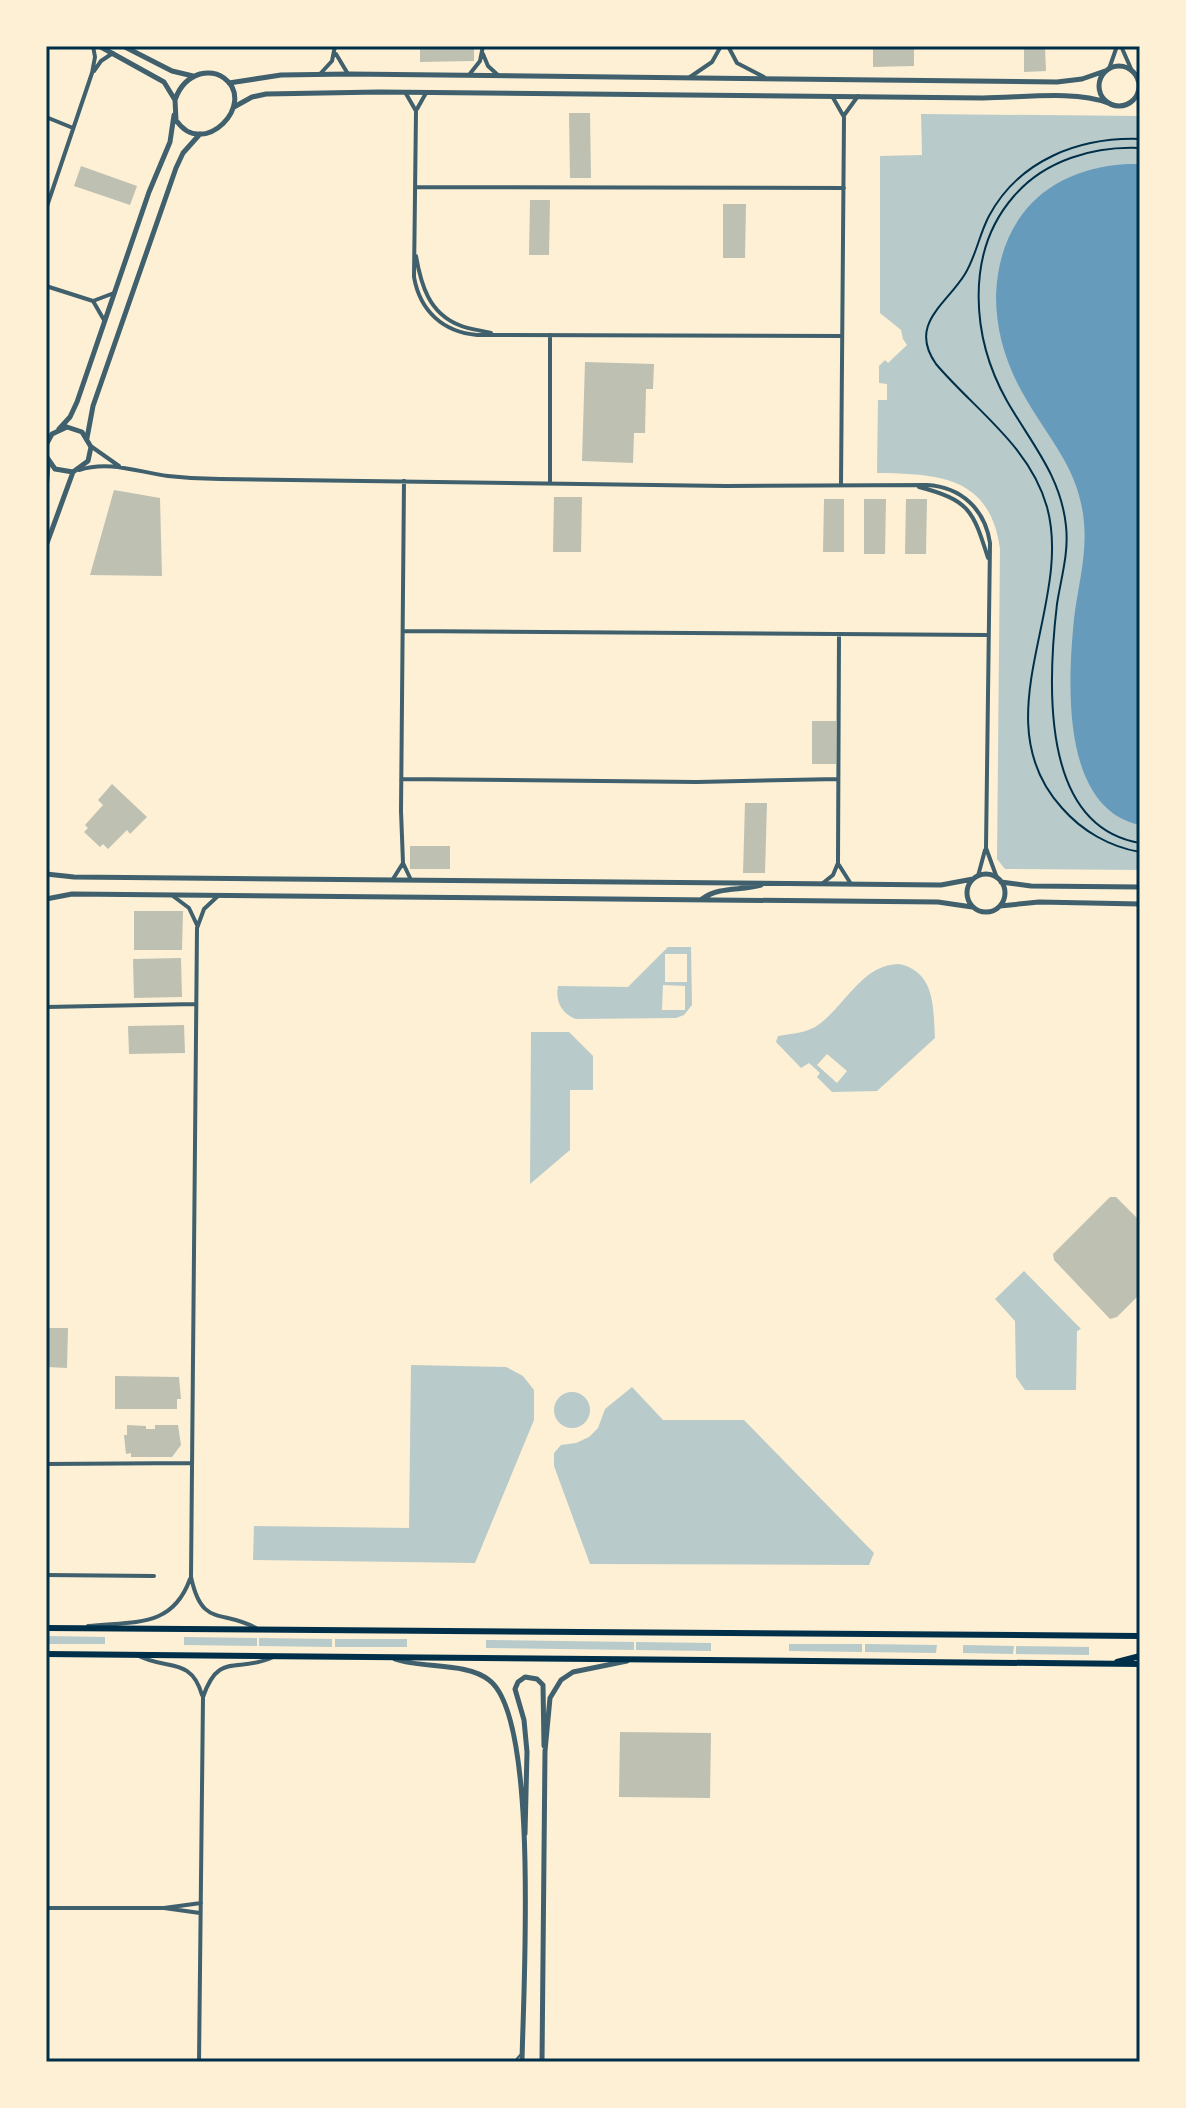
<svg xmlns="http://www.w3.org/2000/svg" width="1186" height="2108" font-family="'IBM Plex Serif',serif">
	<rect width="100%" height="100%" fill="#fdf0d5"/>
	<path fill="#b9caca" fill-rule="evenodd" d="M921,114l219,2v754l-135,-1 -8,-10 3,-310c-10,-74 -63,-75 -123,-76l1,-73h9v-16l-8,-1v-17l6,-6 3,3 19,-18 -4,-6 -2,-9 -21,-17v-157l42,-1z
		M668,947h23l1,58 -8,10 -8,3 -100,1c-14,-5 -21,-17 -18,-33l70,1zM665,954h22v28h-22zM663,985l22,1v24h-23z
		M899,964c37,8 34,44 36,74l-58,53 -45,1 -15,-15 3,-4 -11,-10 -8,5 -25,-26 2,-6c13,-2 26,-3 37,-9 29,-18 46,-63 84,-63zM827,1054l20,17 -10,12 -20,-18z
		M531,1032h38l24,24v34h-23v60l-40,34z
		M1024,1271l57,58 -4,2 -1,59h-51l-9,-13 -1,-56 -20,-22z
		M411,1365l95,2 17,9 11,14v30l-59,143 -222,-3 1,-34 155,2z
		M632,1387l31,33h81l130,133 -5,12 -279,-1 -36,-98v-13l7,-8 15,-2 13,-6 9,-9 7,-19z
		M554 1410a18 18 0 1 1 36 0a18 18 0 1 1-36 0Z
		M48,1636l57,1v7h-57z
		M184,1637l73,1v8l-73,-1z
		M259,1638l73,1v8l-73,-1z
		M335,1639h72v8h-72z
		M486,1640l148,2v8l-148,-2z
		M636,1642l75,1v8l-75,-1z
		M789,1644h73v8l-73,-1z
		M865,1644l72,1 -1,8 -71,-1z
		M963,1645l51,1 -1,8 -50,-1z
		M1016,1646l73,1v8l-73,-1z"/>
	<path fill="#669bbc" d="M1132,164h8v661c-80,-17 -72,-144 -66,-206 4,-33 13,-63 10,-96 -4,-52 -33,-81 -58,-124 -19,-32 -30,-66 -30,-103 1,-29 8,-56 25,-80 26,-36 68,-51 111,-52z"/>
	<path fill="#bec0b2" d="M420,46h54v15l-54,1z
		M873,46l41,2v18l-41,1z
		M1024,46h21l1,25 -22,1z
		M569,113h21l1,65h-21z
		M81,166l56,20 -7,19 -56,-19z
		M530,200h20l-1,55h-20z
		M723,204h23l-1,54h-22z
		M585,362l69,2 -1,25h-7l-1,44h-11l-1,30 -51,-2z
		M114,490l46,8 2,78 -72,-1z
		M554,497h28l-1,55h-28z
		M824,499h20v53h-21z
		M864,499h22l-1,55h-21z
		M906,499h21l-1,55h-21z
		M812,721h24v43h-24z
		M112,784l35,33 -17,17 -3,-4 -19,19 -5,-5 -3,3 -16,-15 4,-4 -3,-3 18,-20 -5,-5z
		M745,803h22l-2,70h-22z
		M410,846h40v23h-40z
		M134,911h49l-1,39h-48z
		M181,958l1,39 -48,1 -1,-39z
		M184,1025l1,28 -56,1 -1,-28z
		M1110,1197h6l24,24v73l-23,23 -7,2 -56,-59 -1,-6z
		M46,1328h22l-1,40 -21,-1z
		M115,1376l64,1 2,22h-4v10h-62z
		M127,1425l19,1v3h9v-4h23l3,20 -9,12h-41v-4l-5,1 -2,-19h3z
		M620,1732l91,1 -1,65 -91,-1z"/>
	<g fill="none" stroke-linecap="round" stroke-linejoin="round">
		<path stroke="#003049" stroke-width="2" d="M1140,139c-61,-2 -121,21 -151,77 -10,19 -13,40 -24,58 -19,31 -57,50 -29,90 39,46 94,82 111,143 27,98 -66,212 15,301 20,23 48,39 78,44
			M1140,148c-46,-2 -95,12 -126,48 -50,57 -42,143 -7,205 24,42 54,75 59,125 3,27 -5,52 -9,78 -9,76 -18,222 83,239"/>
		<path stroke="#3f606c" stroke-width="2" d="M514,2062l7,-8"/>
		<path stroke="#3f606c" stroke-width="4" d="M728,46l9,17 27,14
			M1121,46l11,25
			M336,54l12,20
			M483,54l5,12 11,10
			M1109,69l8,-23
			M94,71l7,-10 12,-8
			M320,74l12,-13 3,-15
			M469,75l11,-14 3,-15
			M690,77l22,-15 9,-16
			M405,92l11,19 -2,166c6,34 29,55 63,58l365,1
			M832,96l12,21 -3,368
			M417,109l9,-16
			M845,114l13,-18
			M46,117l27,11
			M416,187l428,1
			M46,209l46,-136 3,-16 -2,-11
			M416,256c5,29 13,57 43,69 11,5 22,5 32,8
			M46,286l47,15 21,-8
			M93,301l11,19
			M92,447l27,19
			M79,470c30,-10 59,2 89,6 17,2 35,3 52,3l506,7 201,-1c34,2 58,24 63,58l-4,305 11,30
			M404,481l-3,330 2,52 8,17
			M550,483v-148
			M919,487c50,13 54,23 69,71
			M404,631l583,4
			M401,779l296,3 141,-3
			M839,865l12,19
			M978,876l7,-26
			M393,879l10,-16
			M823,883l10,-8 5,-12 1,-228
			M219,895l-15,14 -7,19 -6,649c11,51 30,32 65,51
			M173,896l16,12 8,17
			M46,1007l150,-3
			M46,1464l146,-1
			M46,1575l108,1
			M88,1626c45,-5 84,3 102,-47
			M137,1655c29,16 54,1 65,40
			M46,1908h118l36,5
			M164,1908l37,-5
			M199,2062l4,-365c16,-47 35,-23 70,-40"/>
		<path stroke="#3f606c" stroke-width="5" d="M99,46l65,36 11,18 1,20c27,41 82,-17 48,-42 -7,-5 -15,-6 -24,-4 -13,4 -21,14 -25,26
			M123,46l49,25 21,5
			M1099 86a20 20 0 1 1 40 0a20 20 0 1 1-40 0Z
			M229,83l52,-8 68,-1 708,8 25,-3 23,-8
			M234,107l18,-10 14,-3 113,-2 604,6c37,0 92,-8 125,5
			M59,429l11,-12 7,-15 72,-210 21,-50 4,-27
			M87,438l6,-32 83,-238 7,-15 17,-19
			M46,445l6,-11 15,-7 15,5 9,15 -3,14 -15,11 -18,-3 -9,-13
			M46,491l2,-27
			M46,546l27,-74
			M46,874l28,3 867,8 32,-6
			M967 893a19 19 0 1 1 38 0a19 19 0 1 1-38 0Z
			M1001,882l30,4 109,1
			M46,899l26,-5 866,8 34,5
			M702,899c17,-13 39,-8 59,-14
			M1000,906l39,-4 101,2
			M395,1659c28,10 71,3 94,21 51,38 34,314 33,382
			M525,1834l2,-82 -3,-32 -9,-31 3,-7 7,-5 12,2 6,6 1,61
			M542,2062l3,-311 5,-53 11,-18 12,-8 54,-11"/>
		<path stroke="#003049" stroke-width="6" d="M46,1628l1094,8
			M46,1654l1094,10
			M1117,1662l23,-6"/>
	</g>
	<rect width="1186" height="2108" fill="none" stroke="#fdf0d5" stroke-width="96"/>
	<rect x="48" y="48" width="1090" height="2012" fill="none" stroke="#003049" stroke-width="3"/>
</svg>
